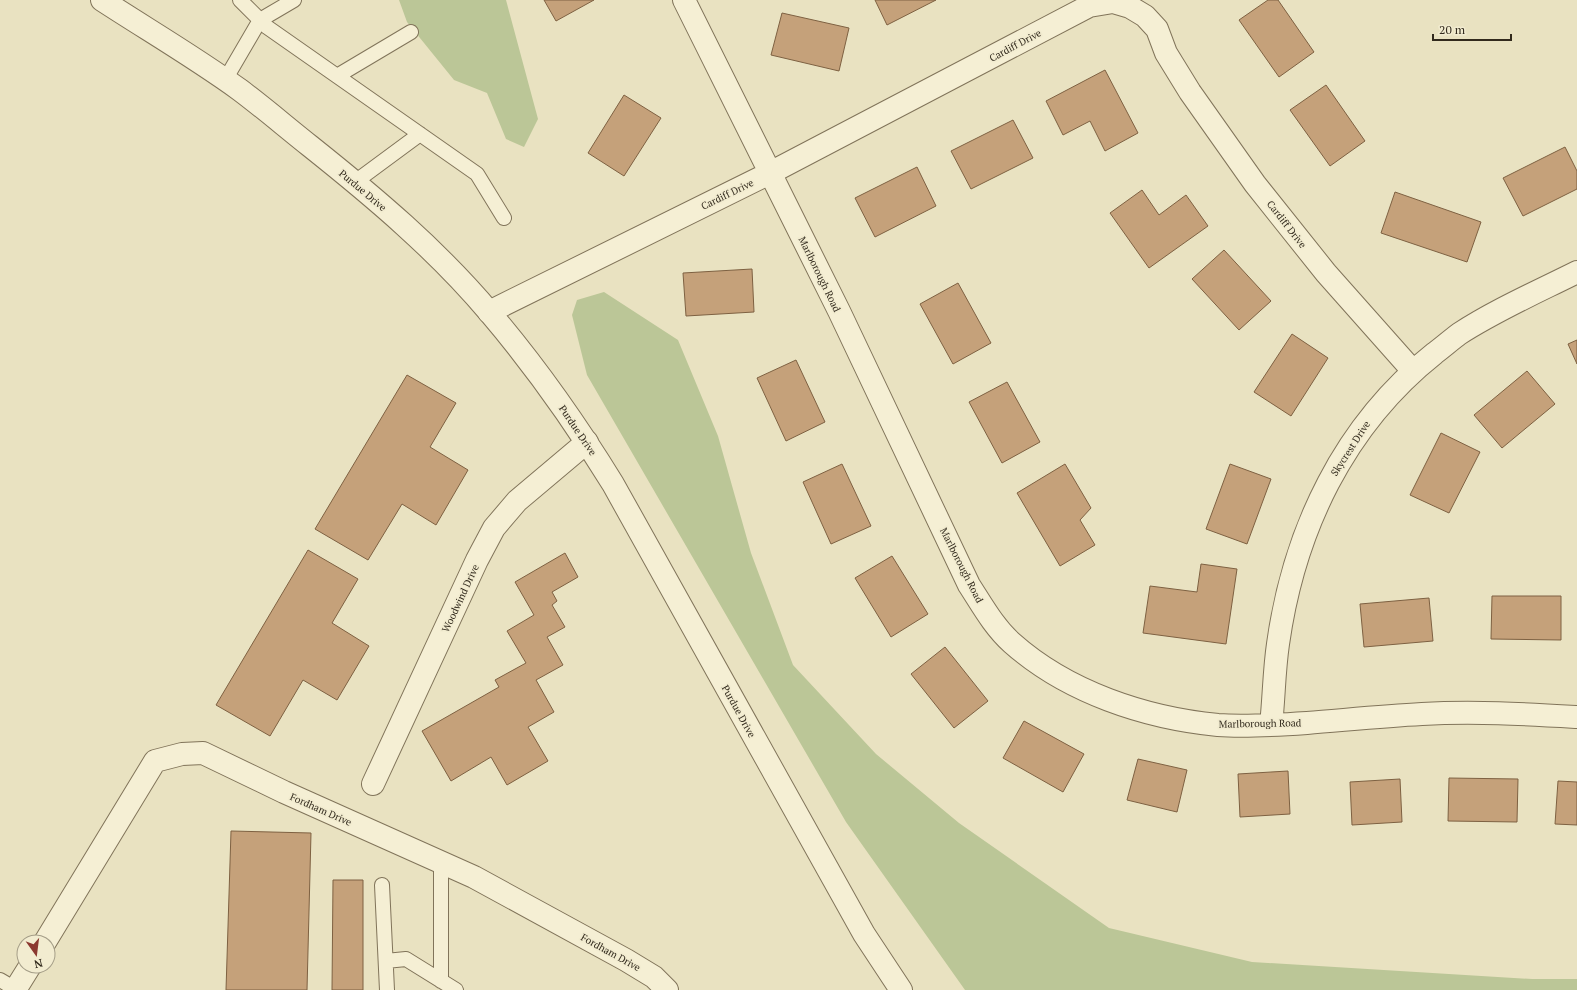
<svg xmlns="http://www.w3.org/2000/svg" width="1577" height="990" font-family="'PT Serif',serif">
	<rect width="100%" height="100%" fill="#e9e2c1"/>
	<path fill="#bbc697" d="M399,0h107l32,119 -14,28 -18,-8 -19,-46 -33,-13 -47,-58z
		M604,292l74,48 40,96 33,117 42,112 83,89 83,69 150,105 143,34 280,17h45v11h-612l-119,-168 -259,-447 -15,-60 5,-15z"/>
	<path fill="#c5a17a" stroke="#7e6142" d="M544,0h50l-38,21z
		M875,0h61l-49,25z
		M1268,0h10l36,52 -35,25 -40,-57z
		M782,13l67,15 -10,43 -68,-16z
		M1105,70l33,63 -33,18 -15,-30 -27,14 -17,-34z
		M1326,85l39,56 -35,25 -40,-56z
		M624,95l37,23 -37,58 -36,-23z
		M1013,120l20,38 -62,31 -20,-38z
		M1565,147l12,24v18l-54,27 -20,-38z
		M917,167l19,39 -61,31 -20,-39z
		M1142,190l17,25 27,-20 22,31 -59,42 -39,-55z
		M1395,192l86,30 -14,40 -86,-29z
		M1224,250l47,51 -32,29 -47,-51z
		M752,269l2,43 -68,4 -3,-43z
		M958,283l33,60 -38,21 -33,-60z
		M1292,334l36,24 -37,58 -37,-24z
		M1577,340v24l-9,-20z
		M796,360l29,62 -39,19 -29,-63z
		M1527,371l28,33 -53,44 -28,-33z
		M407,375l49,28 -26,44 38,23 -32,55 -34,-21 -34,56 -53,-31z
		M1007,382l33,60 -38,21 -33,-61z
		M1441,433l39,19 -31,61 -39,-18z
		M842,464l29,62 -40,18 -28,-62z
		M1065,464l26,44 -11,12 15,25 -35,21 -43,-73z
		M1230,464l41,15 -24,65 -41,-15z
		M308,550l50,29 -26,44 37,23 -32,54 -34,-20 -33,56 -54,-31z
		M565,553l13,24 -26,15 5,9 -5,4 13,22 -18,10 16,28 -27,15 18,32 -26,15 20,34 -41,24 -16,-28 -40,24 -29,-50 77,-44 -4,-7 31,-17 -19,-32 27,-16 -19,-33z
		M892,556l36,58 -37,23 -36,-59z
		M1201,564l36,5 -11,75 -83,-11 7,-47 47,6z
		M1492,596h69v44l-70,-1z
		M1429,598l4,43 -69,6 -4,-43z
		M945,647l43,54 -34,27 -43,-54z
		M1024,721l60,33 -21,38 -60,-34z
		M1138,759l49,11 -10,42 -50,-12z
		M1288,771l2,43 -50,3 -2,-43z
		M1449,778l69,1 -1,43 -69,-1z
		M1400,779l2,43 -50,3 -2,-43z
		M1558,781l19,1v43l-22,-1z
		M231,831l80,2 -4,157h-81z
		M333,880h30v110h-31z"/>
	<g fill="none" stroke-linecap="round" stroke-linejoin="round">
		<defs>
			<path id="service" d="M240,0l27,27 210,147 27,44
				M337,76l74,-44
				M225,80l35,-60 34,-20
				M355,182l65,-48
				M441,862v119
				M382,885l5,105
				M386,961l20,-2 50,31
				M0,980l17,10"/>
			<path id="minor" d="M684,0l155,311 130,274c13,20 25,42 43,58 55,49 133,75 206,82 29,2 59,0 89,-2 38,-3 76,-7 115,-9 52,-3 103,0 155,3
				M489,312l281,-139 319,-167 24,-4 17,5 15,9 12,13 9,24 24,39 65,92 71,89 87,98
				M1271,725c3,-27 3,-54 7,-81 16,-114 66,-219 157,-291 8,-6 16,-13 24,-19 37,-24 78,-42 118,-62
				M373,784l104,-224 17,-32 23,-27 70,-59
				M45,942l110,-181 27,-7 21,-1 81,39 190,85 152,83 28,17 13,13
				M15,990l15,-24"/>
			<path id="tertiary" d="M102,0c46,30 94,58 138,90 24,18 46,37 70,56 64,51 127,104 180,167 46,54 86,111 123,171l251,450 37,56"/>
		</defs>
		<use href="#service" stroke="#81745a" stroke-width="16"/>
		<use href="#minor" stroke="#81745a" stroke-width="24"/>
		<use href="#tertiary" stroke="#81745a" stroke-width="24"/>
		<use href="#service" stroke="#f5efd4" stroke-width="14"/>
		<use href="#minor" stroke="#f5efd4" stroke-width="22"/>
		<use href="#tertiary" stroke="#f5efd4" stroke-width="22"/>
	</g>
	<g text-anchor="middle" stroke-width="3.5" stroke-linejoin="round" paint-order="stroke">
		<g font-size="10" fill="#322a1d" stroke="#f2ecd0">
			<text transform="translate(1015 45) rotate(-28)" y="4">Cardiff Drive</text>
			<text transform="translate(363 190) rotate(40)" y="4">Purdue Drive</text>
			<text transform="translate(727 194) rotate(-26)" y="4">Cardiff Drive</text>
			<text transform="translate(1287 224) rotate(52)" y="4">Cardiff Drive</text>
			<text transform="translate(820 274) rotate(64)" y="4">Marlborough Road</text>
			<text transform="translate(578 430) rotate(56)" y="4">Purdue Drive</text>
			<text transform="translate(1350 448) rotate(-57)" y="4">Skycrest Drive</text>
			<text transform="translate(962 565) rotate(63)" y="4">Marlborough Road</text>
			<text transform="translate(460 598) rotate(-65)" y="4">Woodwind Drive</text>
			<text transform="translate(739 711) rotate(61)" y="4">Purdue Drive</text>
			<text transform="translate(1260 723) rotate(-1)" y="4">Marlborough Road</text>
			<text transform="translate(321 809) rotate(24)" y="4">Fordham Drive</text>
			<text transform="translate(611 952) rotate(29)" y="4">Fordham Drive</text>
		</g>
	</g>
	<g transform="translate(36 954) rotate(166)"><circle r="19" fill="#f2ecd0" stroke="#a59e88"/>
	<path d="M0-3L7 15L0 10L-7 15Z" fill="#8b3930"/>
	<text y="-6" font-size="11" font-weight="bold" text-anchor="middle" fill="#322a1d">N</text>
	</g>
	<path d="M1433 34v6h78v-6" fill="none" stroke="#322a1d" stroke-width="2"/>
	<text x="1439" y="34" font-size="12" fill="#322a1d" stroke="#f2ecd0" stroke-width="3" paint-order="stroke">20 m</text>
</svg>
